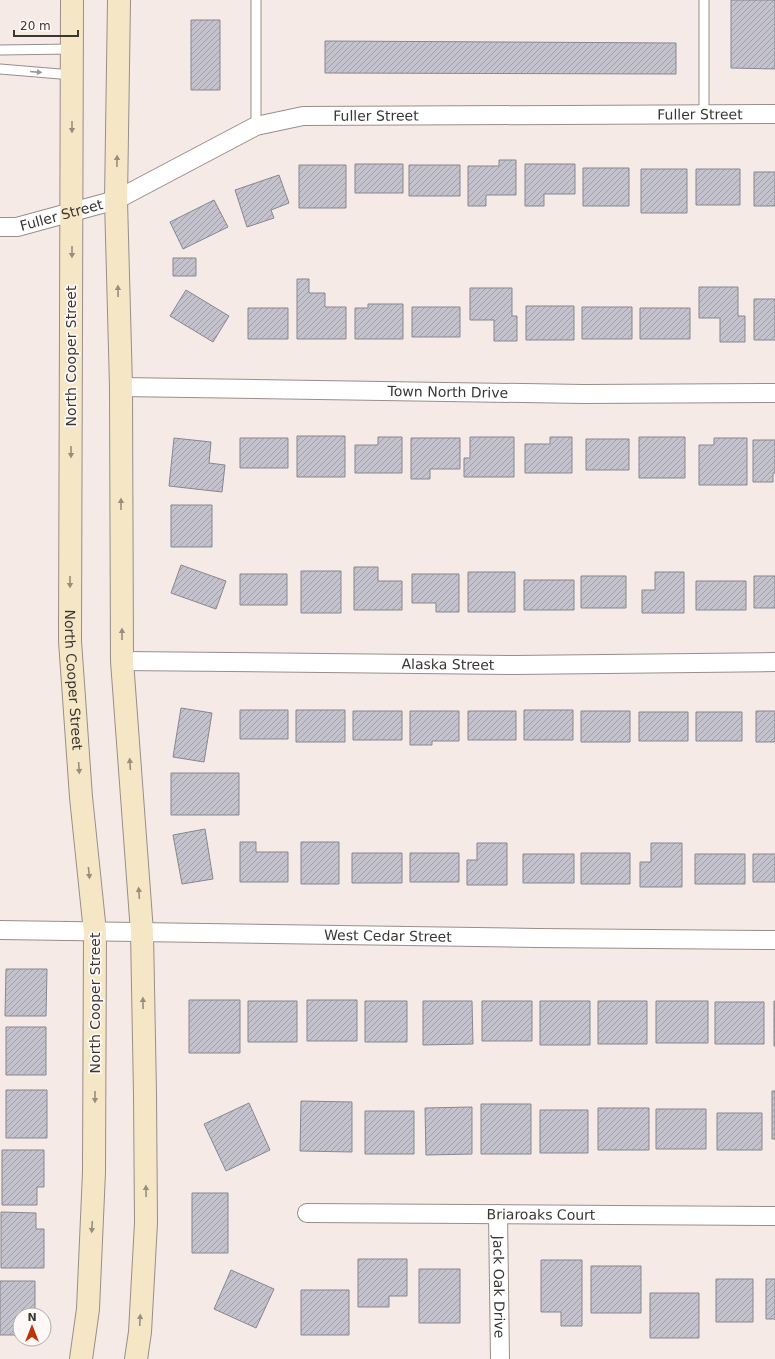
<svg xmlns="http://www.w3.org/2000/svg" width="775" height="1359" font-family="'DejaVu Sans',sans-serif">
	<defs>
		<pattern id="building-hatch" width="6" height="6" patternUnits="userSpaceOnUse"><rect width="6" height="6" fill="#c4c3cd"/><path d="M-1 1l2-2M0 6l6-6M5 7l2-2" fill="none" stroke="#a09fa7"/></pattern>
	</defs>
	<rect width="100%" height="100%" fill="#f5eae6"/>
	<path fill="url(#building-hatch)" stroke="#878790" d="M731,0h44v69l-44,-1z
		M191,20h29v70h-29z
		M325,41l351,2v31l-351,-1z
		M499,160h17v35h-30v11h-18v-40h31z
		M355,164h48v29h-48z
		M525,164h50v30h-31v12h-19z
		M299,165h47v43h-47z
		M409,165h51v31h-51z
		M583,168h46v38h-46z
		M641,169h46v44h-46z
		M696,169h44v36h-44z
		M754,172h21v34h-21z
		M279,175l10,28 -18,7 3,8 -27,9 -12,-37z
		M214,200l14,27 -45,22 -13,-27z
		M173,258h23v18h-23z
		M297,279h12v14h16v14h21v32h-49z
		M699,287h39v29h7v26h-25v-24h-21z
		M470,288h42v28h5v25h-23v-21h-24z
		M186,290l43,26 -16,26 -43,-26z
		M754,299h21v41h-21z
		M368,304h35v35h-48v-31h13z
		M526,306h48v34h-48z
		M412,307h48v30h-48z
		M582,307h50v32h-50z
		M248,308h40v31h-40z
		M640,308h50v31h-50z
		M297,436h48v41h-48z
		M378,437h24v36h-47v-28h23z
		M470,437h44v40h-50v-19h6z
		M550,437h22v36h-47v-29h25z
		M639,437h46v41h-46z
		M174,438l37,4 -2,21 16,2 -3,27 -53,-6z
		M240,438h48v30h-48z
		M411,438h49v31h-30v10h-19z
		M714,438h33v47h-48v-40h15z
		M586,439h43v31h-43z
		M753,440h22v33h-2v9h-20z
		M171,505h41v42h-41z
		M181,565l45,16 -10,28 -45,-16z
		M354,567h24v14h24v29h-48z
		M301,571h40v42h-40z
		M468,572h47v40h-47z
		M655,572h29v41h-42v-23h13z
		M240,574h47v31h-47z
		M412,574h47v38h-23v-9h-24z
		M581,576h45v32h-45z
		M754,576h21v32h-21z
		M524,580h50v30h-50z
		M696,581h50v29h-50z
		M181,708l31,5 -8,49 -31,-5z
		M240,710h48v29h-48z
		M296,710h49v32h-49z
		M524,710h49v30h-49z
		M353,711h49v29h-49z
		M410,711h49v30h-27v4h-22z
		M468,711h48v29h-48z
		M581,711h49v31h-49z
		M756,711h19v31h-19z
		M639,712h49v29h-49z
		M696,712h46v29h-46z
		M171,773h68v42h-68z
		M205,829l8,50 -31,5 -9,-49z
		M240,842h16v10h32v30h-48z
		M301,842h38v42h-38z
		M477,843h30v42h-40v-25h10z
		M651,843h31v44h-42v-25h11z
		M352,853h50v30h-50z
		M410,853h49v29h-49z
		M581,853h49v31h-49z
		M523,854h51v29h-51z
		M695,854h50v30h-50z
		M753,854h22v28h-22z
		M6,969h41l-1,47h-41z
		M189,1000h51v53h-51z
		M307,1000h50v41h-50z
		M248,1001h49v41h-49z
		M365,1001h42v41h-42z
		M423,1001h49l1,43 -50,1z
		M482,1001h50v40h-50z
		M540,1001h50v44h-50z
		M598,1001h49v43h-49z
		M656,1001h52v42h-52z
		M774,1001h1v45h-1z
		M715,1002h49v42h-49z
		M6,1027h40v48h-40z
		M6,1090h41v48h-41z
		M772,1091h3v48h-3z
		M301,1101l51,1v50l-52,-1z
		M249,1103l21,47 -44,21 -22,-47z
		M481,1104h50v50h-50z
		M472,1107v47l-46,1 -1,-47z
		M598,1108h51v42h-51z
		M656,1109h50v40h-50z
		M540,1110h48v43h-48z
		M365,1111h49v43h-49z
		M717,1113h45v37h-45z
		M2,1150h42v37h-7v18h-35z
		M192,1193h36v60h-36z
		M1,1212l35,1v16h8v39h-43z
		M358,1259h49v37h-18v11h-31z
		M541,1260h41v66h-21v-14h-20z
		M591,1266h50v47h-50z
		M419,1269h41v54h-41z
		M231,1270l43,19 -18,39 -42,-19z
		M716,1279h37v43h-37z
		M766,1279h9v40h-9z
		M0,1281h35v34h-15v20h-20z
		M301,1290h48v45h-48z
		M650,1293h49v45h-49z"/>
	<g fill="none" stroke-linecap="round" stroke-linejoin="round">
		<defs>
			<path id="lane" d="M704,0v113
				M0,50l72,-1
				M0,69l72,6
				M256,126v-126"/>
			<g id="street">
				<path id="s1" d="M0,227h17l99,-27 140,-74 47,-10 472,-2"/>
				<path id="s2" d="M121,387l463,7 191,-1"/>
				<path id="s3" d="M122,661l392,4 261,-3"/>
				<path id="s4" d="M0,930l537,8 238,2"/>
				<path id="s5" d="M307,1213l468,3"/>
				<path id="s6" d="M498,1214l2,145"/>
			</g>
			<g id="secondary">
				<path id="s7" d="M72,0l-2,641 11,156 14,135 -1,240 -6,137 -7,50"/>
				<path d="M119,0l-3,200 5,187 1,274 20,271 3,162 1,129 -6,109 -4,27"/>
			</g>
		</defs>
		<use href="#lane" stroke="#988e8a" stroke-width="11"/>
		<use href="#street" stroke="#988e8a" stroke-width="20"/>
		<use href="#secondary" stroke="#988e8a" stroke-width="24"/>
		<use href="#lane" stroke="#fff" stroke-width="9"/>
		<use href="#street" stroke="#fff" stroke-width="18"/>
		<use href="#secondary" stroke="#f5e7c6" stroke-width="22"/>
	</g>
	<defs><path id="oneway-solid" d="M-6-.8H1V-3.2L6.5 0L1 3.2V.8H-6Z"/></defs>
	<use fill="#9c9a9a" href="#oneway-solid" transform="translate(36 72) rotate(5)"/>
	<g fill="#988e7d">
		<use href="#oneway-solid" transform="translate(72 127) rotate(90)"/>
		<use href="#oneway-solid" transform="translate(117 161) rotate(-89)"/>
		<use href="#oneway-solid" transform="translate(72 252) rotate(90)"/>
		<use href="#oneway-solid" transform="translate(118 291) rotate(-91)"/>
		<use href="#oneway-solid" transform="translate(71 452) rotate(90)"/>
		<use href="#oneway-solid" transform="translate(121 504) rotate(-90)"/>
		<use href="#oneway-solid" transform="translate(70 582) rotate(90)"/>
		<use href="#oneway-solid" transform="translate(122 634) rotate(-90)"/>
		<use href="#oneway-solid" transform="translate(130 764) rotate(-94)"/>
		<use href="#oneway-solid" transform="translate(79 768) rotate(86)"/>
		<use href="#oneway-solid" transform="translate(89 873) rotate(84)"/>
		<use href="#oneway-solid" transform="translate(139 893) rotate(-94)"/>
		<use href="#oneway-solid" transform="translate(143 1003) rotate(-91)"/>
		<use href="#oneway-solid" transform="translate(95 1097) rotate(90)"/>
		<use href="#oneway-solid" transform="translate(146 1191) rotate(-91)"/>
		<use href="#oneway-solid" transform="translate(92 1227) rotate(93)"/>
		<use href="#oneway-solid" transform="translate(140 1320) rotate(-87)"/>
	</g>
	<g text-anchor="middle" stroke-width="3.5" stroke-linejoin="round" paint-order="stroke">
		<g font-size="14" fill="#3a3634" stroke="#fef9f7">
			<text dy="5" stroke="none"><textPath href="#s1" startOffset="723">Fuller Street</textPath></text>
			<text dy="5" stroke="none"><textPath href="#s1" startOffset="399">Fuller Street</textPath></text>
			<text dy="5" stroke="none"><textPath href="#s1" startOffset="63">Fuller Street</textPath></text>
			<text transform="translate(71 356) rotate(-90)" y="5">North Cooper Street</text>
			<text dy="5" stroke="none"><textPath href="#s2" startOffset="327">Town North Drive</textPath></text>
			<text dy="5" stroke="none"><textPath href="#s3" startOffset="326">Alaska Street</textPath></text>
			<text dy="5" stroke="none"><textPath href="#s7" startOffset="680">North Cooper Street</textPath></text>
			<text dy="5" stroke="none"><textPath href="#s4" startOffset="388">West Cedar Street</textPath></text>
			<text transform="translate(95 1003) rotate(-90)" y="5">North Cooper Street</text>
			<text dy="5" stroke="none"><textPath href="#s5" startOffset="234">Briaroaks Court</textPath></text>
			<text dy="5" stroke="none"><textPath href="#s6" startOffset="73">Jack Oak Drive</textPath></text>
		</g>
	</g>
	<g transform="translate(32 1327)"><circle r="19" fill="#fef9f7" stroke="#b0aba9"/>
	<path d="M0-3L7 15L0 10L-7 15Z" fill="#bd3406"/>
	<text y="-6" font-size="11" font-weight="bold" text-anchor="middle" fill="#3a3634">N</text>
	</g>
	<path d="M14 30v6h64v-6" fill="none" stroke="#3a3634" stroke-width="2"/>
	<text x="20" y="30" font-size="12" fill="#3a3634" stroke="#fef9f7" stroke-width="3" paint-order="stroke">20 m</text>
</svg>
